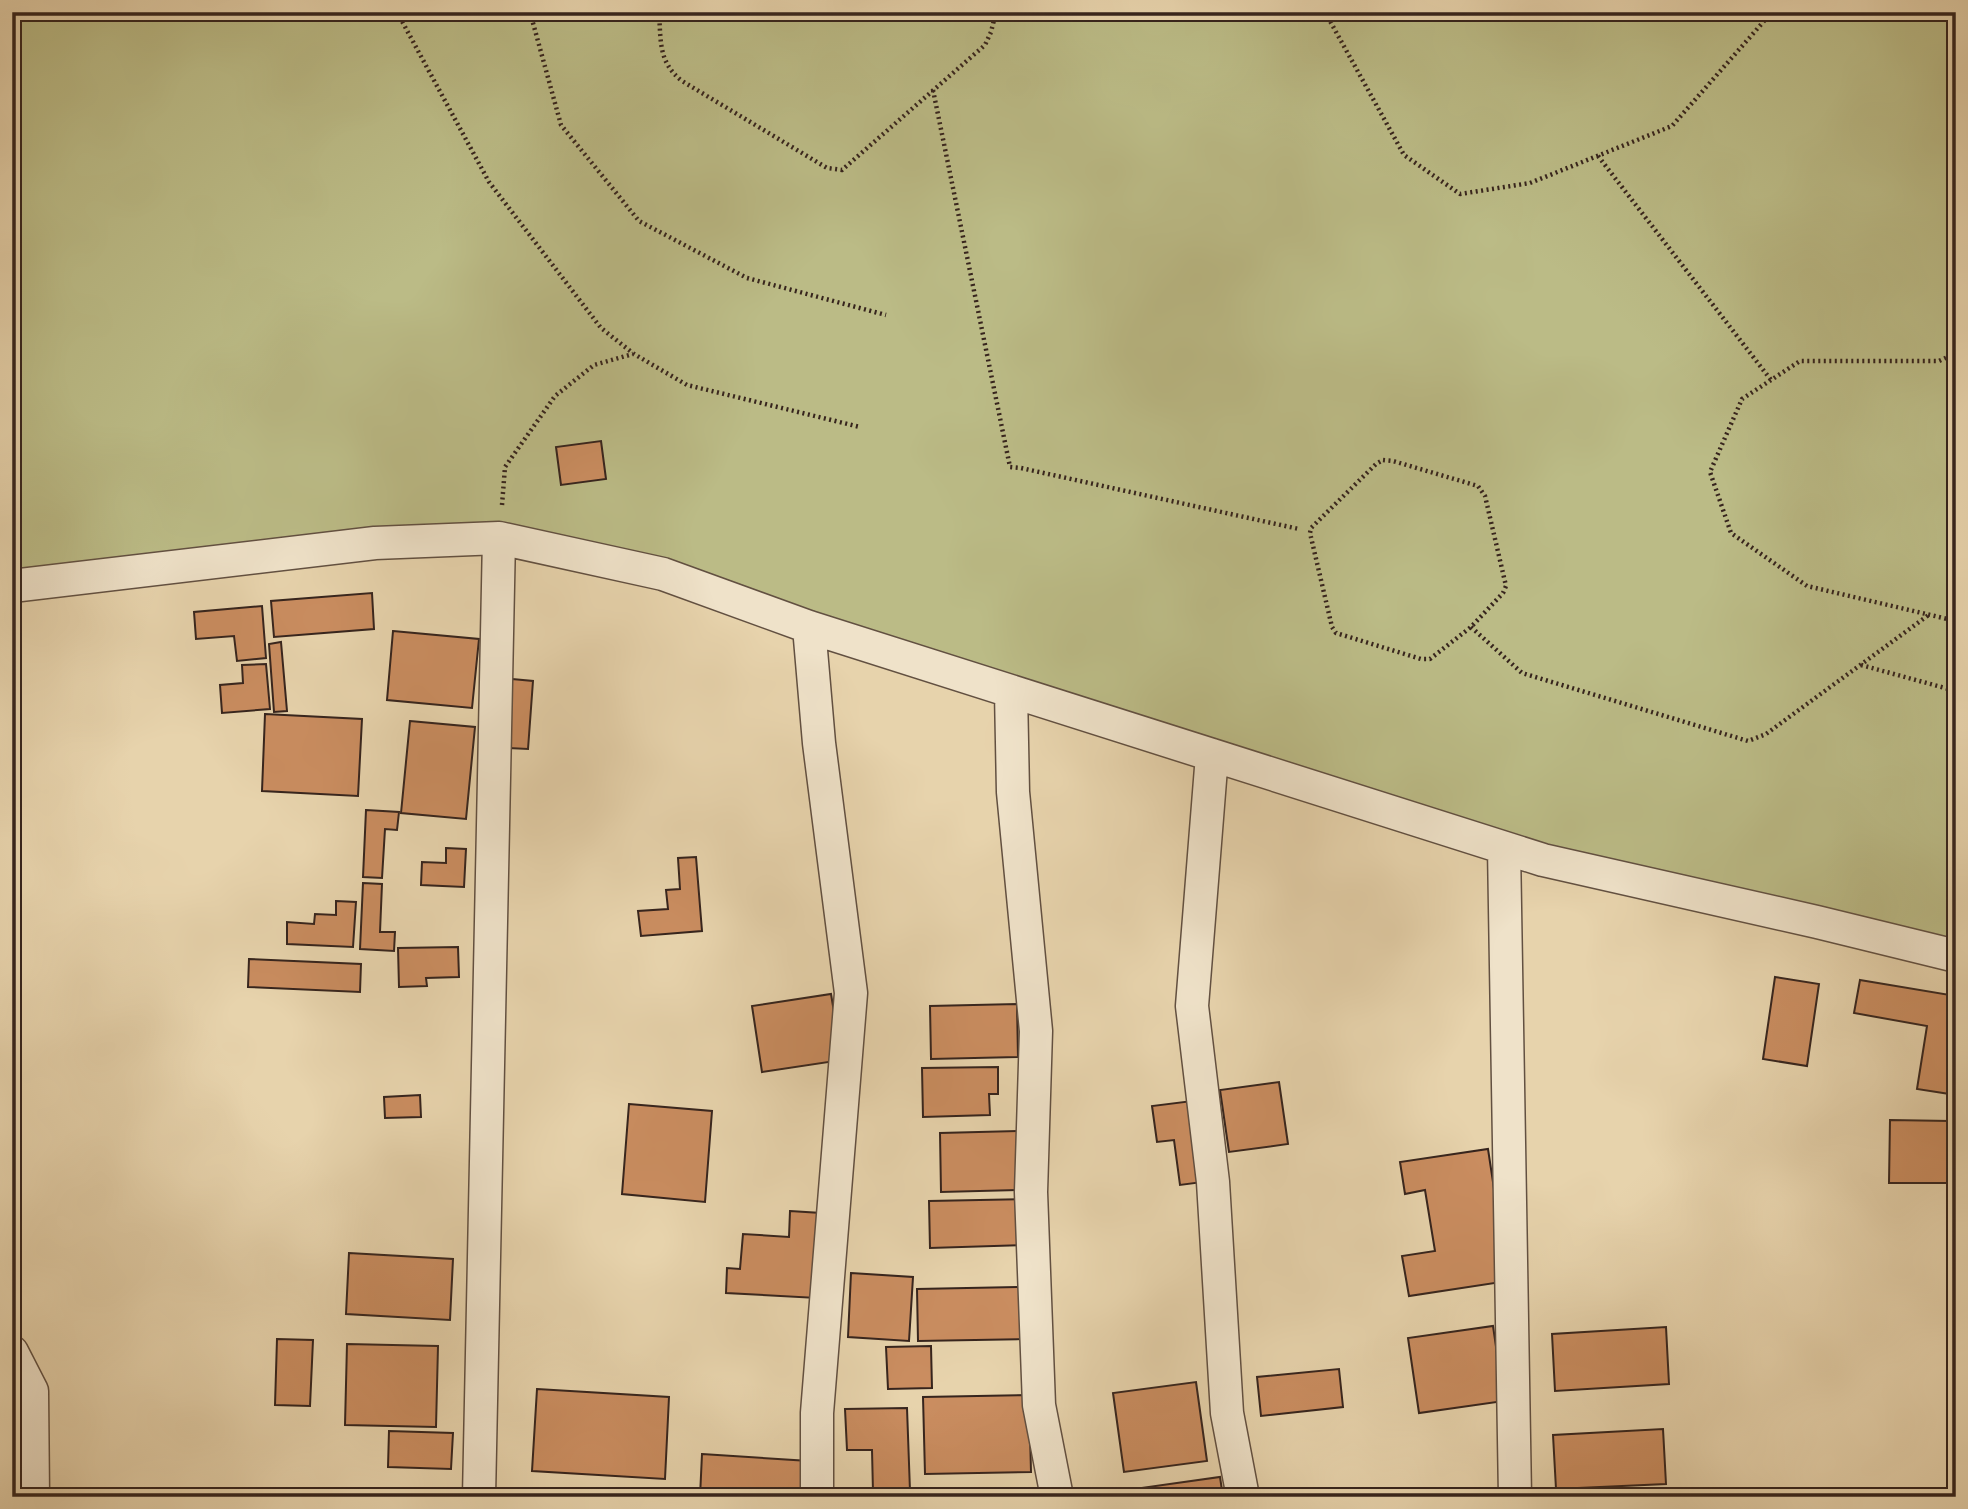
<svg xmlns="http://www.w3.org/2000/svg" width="1968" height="1509" font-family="'EB Garamond',serif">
	<rect width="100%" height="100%" fill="#e7d3ac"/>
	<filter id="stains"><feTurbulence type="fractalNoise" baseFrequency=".00286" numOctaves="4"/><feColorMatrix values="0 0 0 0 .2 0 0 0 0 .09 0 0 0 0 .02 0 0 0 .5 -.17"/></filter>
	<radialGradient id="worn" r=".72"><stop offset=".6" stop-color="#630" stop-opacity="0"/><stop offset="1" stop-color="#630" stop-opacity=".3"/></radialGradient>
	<path fill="#bbbb86" stroke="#787052" stroke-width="2" d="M12,12h1944v944l-413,-96 -1044,-322 -487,48z"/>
	<path fill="#ca8d60" stroke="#36241d" stroke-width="2" d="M601,441l5,38 -45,6 -5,-38z
		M372,593l2,36 -100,8 -3,-36z
		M262,606l4,52 -29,3 -3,-25 -38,3 -2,-27z
		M393,631l86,8 -7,69 -85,-8z
		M281,642l6,69 -13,1 -5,-68z
		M266,664l4,45 -48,4 -2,-28 23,-2 -1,-18z
		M512,679l21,2 -5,68 -22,-1z
		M265,714l97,5 -4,77 -96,-5z
		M410,721l65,6 -9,92 -65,-6z
		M366,810l33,2 -2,18 -12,-1 -3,49 -19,-1z
		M446,848l20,1 -2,38 -43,-2 1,-23 24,1z
		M696,857l6,74 -61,5 -3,-25 30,-2 -2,-19 14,-1 -2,-31z
		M363,883l19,1 -2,48h15l-1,19 -34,-2z
		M336,901l20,1 -3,45 -66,-3v-22l27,2 1,-10 21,1z
		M458,947l1,30 -33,1 1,8 -28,1 -1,-39z
		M249,959l112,5 -1,28 -112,-5z
		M1775,977l44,7 -12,82 -44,-7z
		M1860,980l96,16v99l-39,-6 10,-63 -73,-13z
		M831,994l11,66 -80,12 -10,-66z
		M1017,1004l1,53 -87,2 -1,-53z
		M998,1067v27h-9l1,21 -67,2 -1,-49z
		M1279,1082l9,62 -59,8 -9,-62z
		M420,1095l1,22 -36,1 -1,-21z
		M1192,1101l11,81 -23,3 -6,-45 -17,2 -5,-36z
		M629,1104l83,7 -7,91 -83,-8z
		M1890,1120l60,1 -1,62h-60z
		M1020,1131l2,59 -81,2 -1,-59z
		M1488,1149l20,132 -99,15 -7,-40 33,-5 -10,-61 -20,4 -5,-32z
		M1028,1199l1,46 -99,3 -1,-47z
		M790,1211l31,2 -4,85 -91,-5 1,-25 13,1 3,-35 46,3z
		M349,1253l104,6 -3,61 -104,-6z
		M851,1273l62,4 -4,64 -61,-4z
		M1024,1287l2,52 -108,2 -1,-52z
		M1493,1326l11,75 -85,12 -11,-75z
		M1666,1327l3,57 -114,7 -3,-57z
		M277,1339l36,1 -3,66 -35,-1z
		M347,1344l91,2 -2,81 -91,-2z
		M931,1346l1,42 -44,1 -2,-42z
		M1339,1369l4,38 -82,9 -4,-39z
		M1196,1382l11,79 -83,11 -11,-79z
		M537,1389l132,8 -4,82 -133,-8z
		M1029,1395l2,77 -106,2 -2,-77z
		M907,1408l3,83 -37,1 -1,-42h-25l-2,-41z
		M1663,1429l3,55 -110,5 -3,-54z
		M389,1431l64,2 -2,36 -63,-2z
		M702,1454l107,7 -2,36h-107z
		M1220,1477l3,20h-80l-2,-9z"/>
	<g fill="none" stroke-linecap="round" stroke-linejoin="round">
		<defs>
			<path id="minor" d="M12,586l363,-43 124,-5 164,36 146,53 734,233 274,62 139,34
				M809,627l10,116 32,250 -34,420v84
				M1011,692l2,100 23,239 -5,161 8,213 18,92
				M1212,755l-20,251 21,176 14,231 16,84
				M1504,848l11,649
				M12,1352l20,39 1,106
				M479,1497l20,-959"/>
		</defs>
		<use href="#minor" stroke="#625041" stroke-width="35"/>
		<path stroke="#36241d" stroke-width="4.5" stroke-dasharray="2 3.5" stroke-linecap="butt" d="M397,12l92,170 112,146 33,26 53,31 173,42
			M530,12l31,113 78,96 108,57 139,37
			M659,12c2,29 -1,50 23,69l145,87 15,2 143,-125 6,-13 5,-20
			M1325,12l79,143 56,39 70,-11 142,-57 100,-114
			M933,90l77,377 11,1 278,61
			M1598,156l173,224
			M1956,353l-17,8h-139l-58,38 -32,73 21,61 76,53 149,35
			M1383,460l10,1 85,25 7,10 21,90 -3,7 -32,34 -41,32h-9l-85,-26 -4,-6 -22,-94 1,-5 65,-64z
			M502,505l3,-38 50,-71 39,-31 39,-11
			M1471,627l51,46 226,68 18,-7 164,-120
			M1861,665l95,26"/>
		<use href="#minor" stroke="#efe2c9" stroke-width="32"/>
	</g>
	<rect width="1968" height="1509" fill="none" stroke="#e7d3ac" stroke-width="42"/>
	<rect x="14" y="14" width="1940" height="1481" fill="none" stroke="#36241d" stroke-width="3.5"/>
	<rect x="21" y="21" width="1926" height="1467" fill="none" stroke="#36241d" stroke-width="2"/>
	<rect width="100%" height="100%" filter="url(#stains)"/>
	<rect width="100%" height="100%" fill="url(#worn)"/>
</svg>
